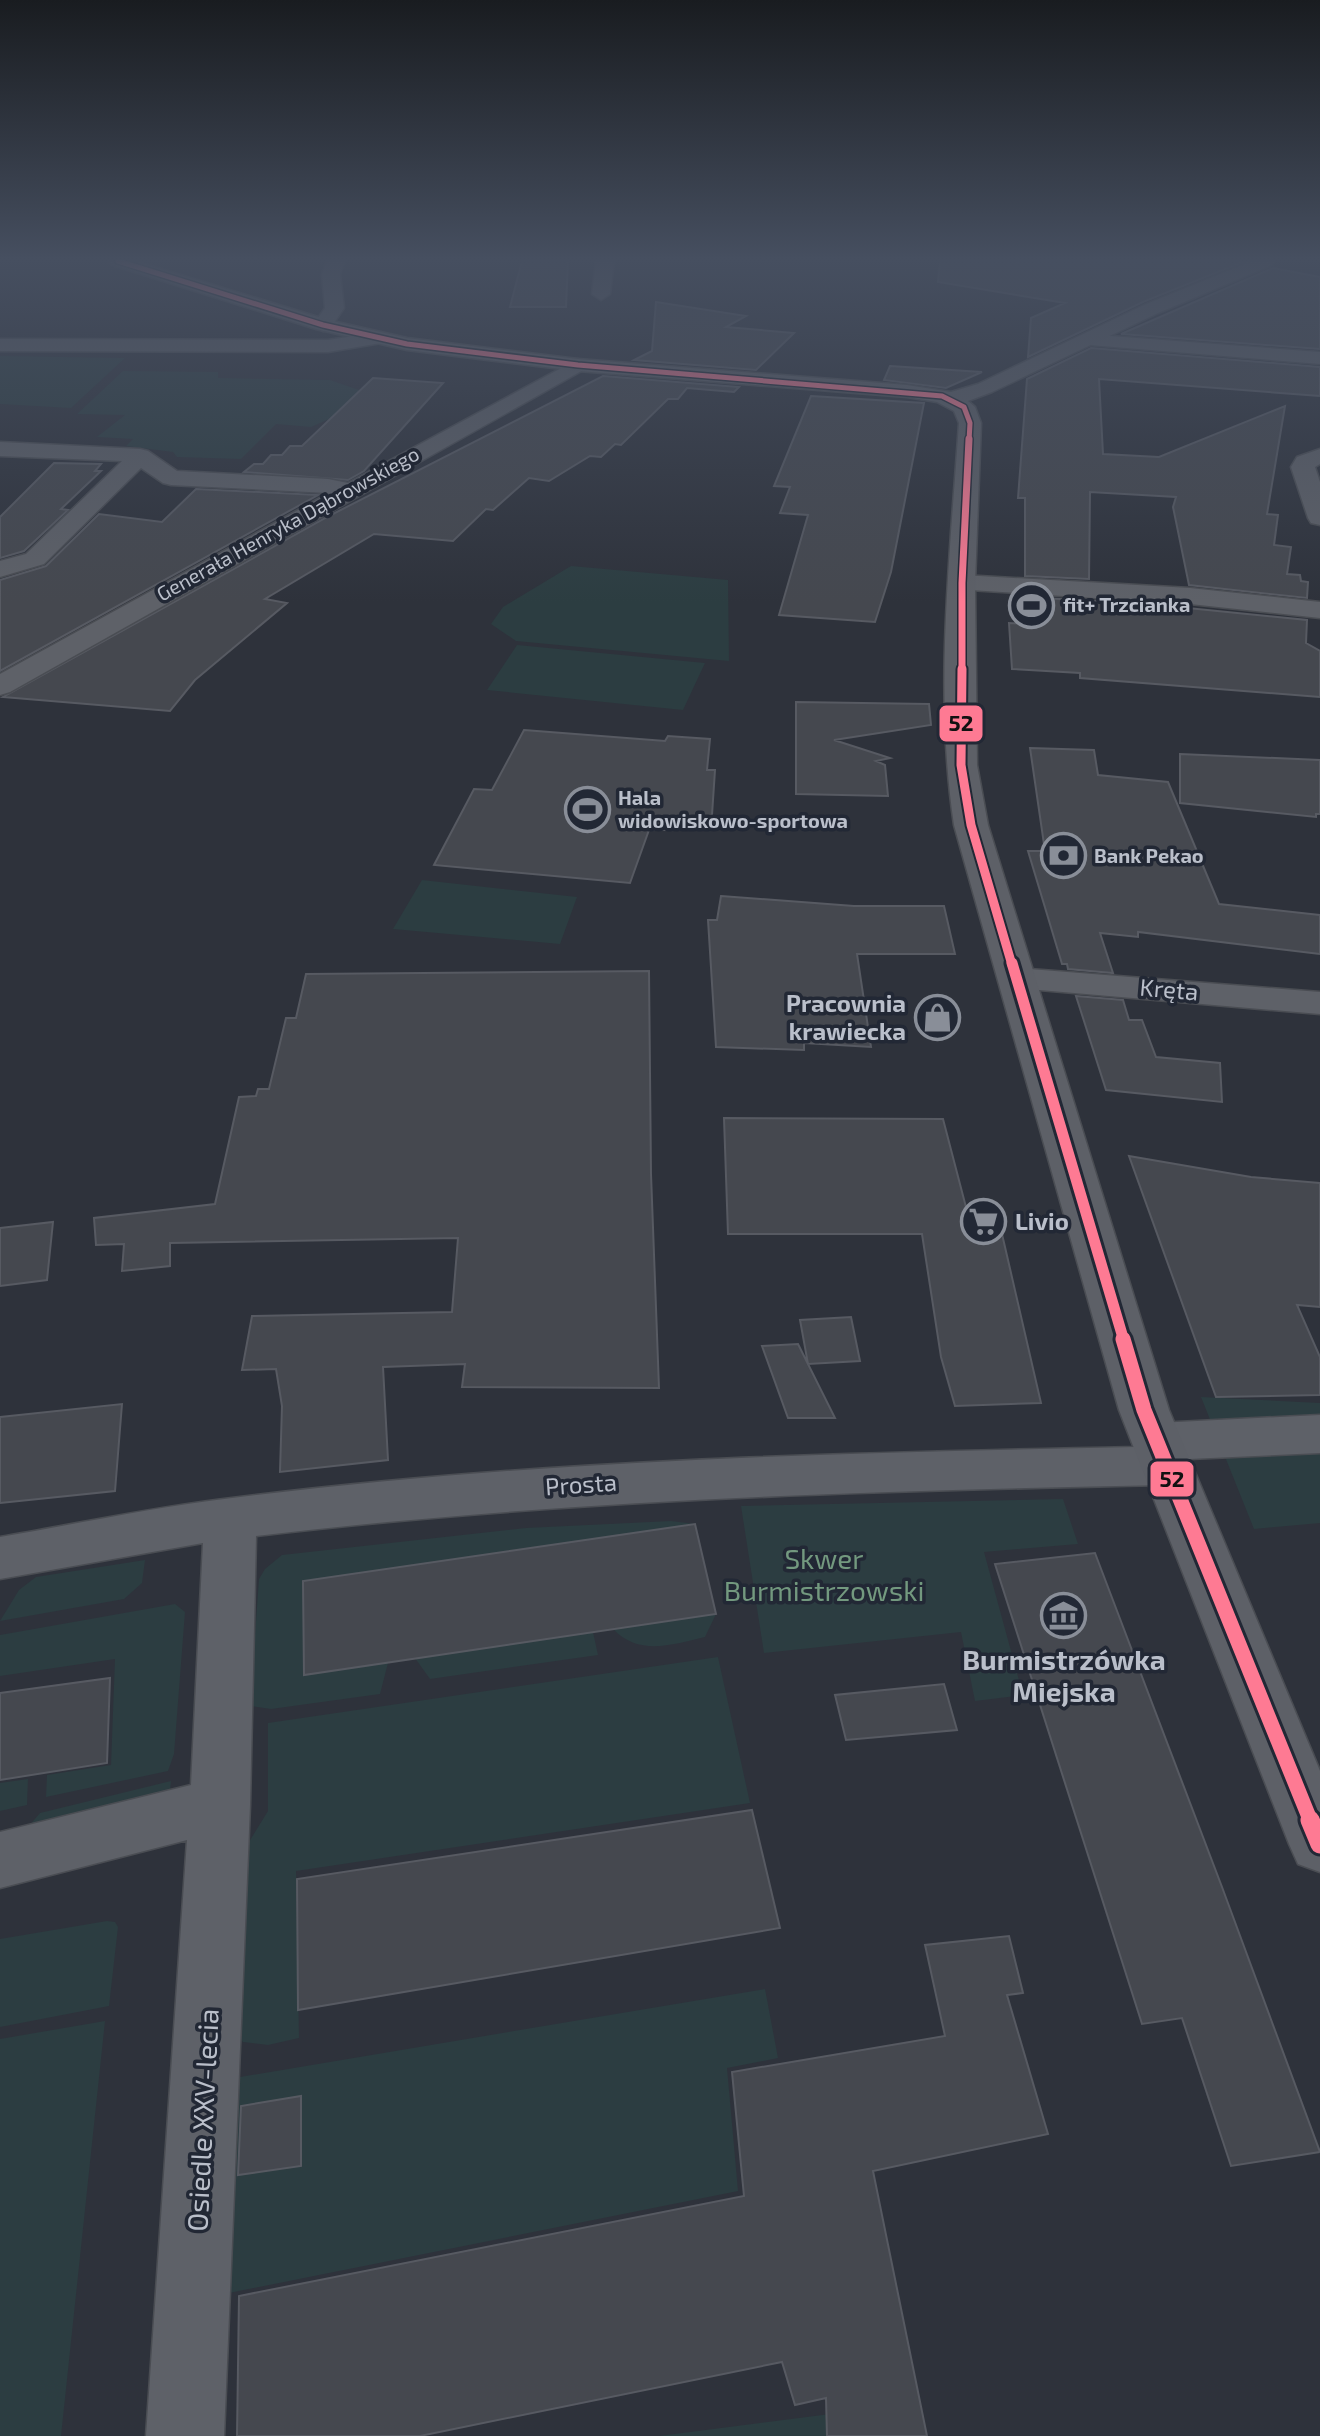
<svg xmlns="http://www.w3.org/2000/svg" width="1320" height="2436" font-family="'Exo 2',sans-serif">
	<rect width="100%" height="100%" fill="#2e323b"/>
	<path fill="#2c3d41" d="M0,356l125,2 -54,50 -71,-4z
		M123,371l95,1v6l112,2 49,17 -68,30 -35,-3 -35,35 -64,-2 -4,-5 -47,-6 7,-7 -36,-2 28,-22 -48,-1z
		M571,566l157,14 1,81 -213,-20 -25,-17 12,-17z
		M517,645l188,18 -22,47 -196,-20z
		M422,880l155,17 -17,47 -167,-15z
		M1201,1397l119,6v120l-66,6z
		M1063,1499l15,45 -94,8 39,143 -48,6 -14,-69 -197,21 -23,-147z
		M671,1521l24,3 21,90 -11,23c-34,8 -66,19 -92,-8l-20,3 5,23 -168,24 -15,-21 -27,5 -8,31 -109,15 -21,-3 9,-127 6,-10 17,-14 244,-27z
		M145,1560l-3,23 -18,16 -124,22 19,-31 17,-13z
		M175,1604l10,8 -11,142 -6,17 -122,26 1,-22 64,-10 4,-106 -115,17v-41z
		M718,1657l32,146 -454,68 3,167 -31,7 -25,-3 -8,-10 9,-182 24,-39v-88z
		M28,1779l-1,26 -27,6v-28z
		M171,1781l-3,31 -139,14 11,-13z
		M107,1921l8,1 3,5 -9,79 -109,21v-88z
		M765,1989l13,69 -51,10 11,123 -519,104 15,-210 6,-8z
		M105,2021l-44,415h-61v-397z
		M916,2403l-8,33h-249z"/>
	<path fill="#45484f" stroke="#575a62" stroke-width="2" d="M522,261h46l-2,46h-56z
		M940,261h298l5,1 -100,40 -115,55 3,-39 34,-15 -127,-21z
		M1273,268l47,9v72l-199,-15z
		M656,302l90,14 -20,11 68,6 -38,37 -122,-10 18,-9z
		M1091,348l229,19v29l-221,-17 4,75 56,3 126,-51 -18,108 11,1 -4,30 17,2 -4,27 13,1 1,6 7,1 -1,16 -118,-13 -16,-78 3,-10 -86,-5 -1,87 -64,-3v-78h-7l9,-119z
		M890,366l92,6 -36,16 -62,-8z
		M603,376l136,11 -5,5 -47,-4 -9,11h-10l-47,46 -6,-1 -14,13 -11,-1 -41,25 -20,-3 -36,32 -7,-1 -33,32 -79,-7 -109,65 22,4 -92,77 -25,31 -167,-14 326,-181z
		M373,378l70,5 -79,88 -16,9 -104,-8 10,-8h9l8,-9h11l8,-9h12z
		M811,396l113,7 -33,169 -16,50 -96,-7 29,-100 -28,-2 10,-26 -16,-1z
		M54,463l47,1 -6,7h6l-40,38 7,1 -44,41 -24,7v-41z
		M196,489l122,6 -318,176v-91l46,-14 53,-52 63,8z
		M1025,597l85,5 1,11 37,-9 159,16 -1,23 14,8v46l-240,-19v-5l-68,-4 -3,-46 15,1z
		M796,702l133,2 2,21 -97,15 56,18 -14,3 9,4 3,31 -92,-2z
		M524,730l141,11 3,-5 42,3 -3,31h8l-4,60h-62l-19,53 -196,-18 40,-76 18,1z
		M1030,748l64,2 4,25 70,7 51,122 101,11v39l-182,-22v5l-38,-4 13,40 -45,-4 -1,-5h-5l-34,-113h17z
		M1180,754l140,6v54h-4v3l-136,-14z
		M721,896l133,10h90l11,48h-98l14,93 -67,-4v7l-88,-3 -8,-127h9z
		M649,971l2,203 8,214 -197,-1 3,-23 -82,3 5,93 -108,12 2,-66 -6,-37 -34,1 10,-54 200,-4 6,-74 -288,5v23l-48,5 2,-27 -28,1 -2,-27 121,-14 24,-107 17,-1 2,-7h11l17,-71h10l10,-44z
		M1076,996l47,4 6,20h13l14,37 64,6 2,39 -116,-12z
		M724,1118l219,1 30,115h29l39,169 -86,3 -14,-49 -19,-123h-194z
		M1129,1156l122,21 69,6v124l-23,-2 23,52v38l-104,2z
		M53,1222l-6,58 -47,6v-58z
		M851,1317l9,44 -52,3 -8,-44z
		M798,1344l37,74h-47l-26,-72z
		M122,1404l-7,87 -115,12v-86z
		M695,1524l21,90 -412,61 -1,-94z
		M1095,1553l127,334 98,265 -89,14 -49,-148 -40,6 -147,-460z
		M110,1678l-3,85 -107,17v-87z
		M944,1684l13,46 -111,10 -11,-45z
		M752,1810l28,118 -482,82 -1,-131z
		M1009,1936l14,57 -16,2 41,139 -175,37 54,265h-100l-1,-38 -31,7 -13,-43 -362,74h-183l2,-140 505,-100 -12,-124 213,-36 -20,-91z
		M301,2096v70l-63,9 3,-69z"/>
	<g fill="none" stroke-linecap="round" stroke-linejoin="round">
		<defs>
			<path id="street" d="M327,261h18l-5,13 4,34 -14,21 -7,2 -10,-6 12,-17 -3,-34z
				M596,261h18l-4,33 -9,6 -9,-6z
				M374,333l7,2 3,4 -3,4 -53,9 -328,-1v-12l328,1z
				M1084,334l236,18v12l-243,-20 -3,-4z
				M578,359l7,2 3,4 -3,4 -575,323 -10,3v-21l329,-181 -158,-8 -8,-2 -22,-15 -97,96 -44,13v-16l26,-7 96,-93 -122,-5v-14l140,7 8,2 29,20 151,8 20,4z
				M1320,449v15l-5,3 5,15v43l-9,-2 -3,-5 -17,-51 6,-10z
				M962,575l228,13 130,14v16l-130,-14 -237,-15 -4,-6 4,-6z
				M1017,968l303,24v22l-316,-27 -6,-8 6,-8z
				M1320,1415v38l-131,6 3,7 -7,14 -18,5c-305,6 -608,15 -911,51l-6,269 -26,631h-78l41,-596 -187,48v-56l191,-47 12,-242 -203,36v-42c77,-13 154,-30 232,-39 299,-38 601,-45 903,-51l-3,-5 7,-13 18,-6z"/>
			<path id="secondary" d="M109,261h26l193,59 79,18 171,21 329,26 44,7 27,-8 166,-79 108,-44h23l-3,4 -114,48 -166,79 -24,9 7,6 6,16 -6,160 2,182 11,60 181,585 151,361v101l-22,-8 -9,-20 -170,-434 -165,-585c-20,-132 -4,-269 5,-402l-5,-12 -17,-9 -30,-5 -329,-26 -171,-21 -91,-21 -204,-64z"/>
		</defs>
		<use href="#street" stroke="#4a4d53" stroke-width="3"/>
		<use href="#secondary" stroke="#4a4d53" stroke-width="3"/>
		<use href="#street" fill="#5e6168" fill-rule="evenodd"/>
		<use href="#secondary" fill="#5d6067" fill-rule="evenodd"/>
		<defs>
			<path id="bus-1-far5" d="M118,261l205,64 84,19 171,21 364,31 22,11 6,16 -1,18"/>
			<path id="bus-1-far4" d="M962,671v-88l7,-144"/>
			<path id="bus-1-far3" d="M962,669l-1,96 10,60 41,140"/>
			<path id="bus-1-far2" d="M1012,963l112,378"/>
			<path id="bus-1-far1" d="M1123,1339l21,71 167,412"/>
			<path id="bus-1" d="M1310,1820l10,24"/>
		</defs>
		<use href="#bus-1-far5" stroke="#222835" stroke-width="8"/>
		<use href="#bus-1-far4" stroke="#222835" stroke-width="10"/>
		<use href="#bus-1-far3" stroke="#222835" stroke-width="13"/>
		<use href="#bus-1-far2" stroke="#222835" stroke-width="17"/>
		<use href="#bus-1-far1" stroke="#222835" stroke-width="21"/>
		<use href="#bus-1" stroke="#222835" stroke-width="25"/>
		<use href="#bus-1-far5" stroke="#fe7a93" stroke-width="5"/>
		<use href="#bus-1-far4" stroke="#fe7a93" stroke-width="7"/>
		<use href="#bus-1-far3" stroke="#fe7a93" stroke-width="9"/>
		<use href="#bus-1-far2" stroke="#fe7a93" stroke-width="11"/>
		<use href="#bus-1-far1" stroke="#fe7a93" stroke-width="15"/>
		<use href="#bus-1" stroke="#fe7a93" stroke-width="19"/>
	</g>
	<linearGradient id="sky" x2="0" y2="1"><stop stop-color="#191c20"/><stop offset="0.43" stop-color="#464f60"/><stop offset="1" stop-color="#464f60" stop-opacity="0"/></linearGradient>
	<rect width="1320" height="602" fill="url(#sky)"/>
	<defs>
		<symbol id="stadium-ring" viewBox="-11 -11 22 22"><circle r="9.5" fill="#222835" stroke="#898e98" stroke-width="1.5"/><path d="M0-5a6.5 5 0 1 0 0 10a6.5 5 0 1 0 0-10ZM-3.5-1.8h7v3.6h-7Z" fill="#898e98"/></symbol>
		<symbol id="bank-ring" viewBox="-11 -11 22 22"><circle r="9.5" fill="#222835" stroke="#898e98" stroke-width="1.5"/><path d="M-6-4H6V4H-6ZM0-2.3a2.3 2.3 0 1 0 0 4.6a2.3 2.3 0 1 0 0-4.6Z" fill="#898e98"/></symbol>
		<symbol id="shop-ring" viewBox="-11 -11 22 22"><circle r="9.5" fill="#222835" stroke="#898e98" stroke-width="1.5"/><path d="M-5-2.5h2.3a2.7 3.5 0 0 1 5.4 0H5L5.5 6h-11ZM-1.5-2.5h3a1.5 2.3 0 0 0-3 0Z" fill="#898e98"/></symbol>
		<symbol id="supermarket-ring" viewBox="-11 -11 22 22"><circle r="9.5" fill="#222835" stroke="#898e98" stroke-width="1.5"/><path d="M-6-5.5h2.5l.6 2H6L4.5 2H-2.5L-4.4-4H-6ZM-1.5 3.2a1.3 1.3 0 1 0 .1 0ZM3 3.2a1.3 1.3 0 1 0 .1 0Z" fill="#898e98"/></symbol>
		<symbol id="museum-ring" viewBox="-11 -11 22 22"><circle r="9.5" fill="#222835" stroke="#898e98" stroke-width="1.5"/><path d="M0-6L6-3V-2H-6V-3ZM-5-1h2V3h-2ZM-1-1h2V3h-2ZM3-1h2V3H3ZM-6 4H6V6H-6Z" fill="#898e98"/></symbol>
	</defs>
	<g fill-rule="evenodd">
		<use href="#stadium-ring" x="1006" y="580" width="51" height="51"/>
		<use href="#stadium-ring" x="562" y="784" width="51" height="51"/>
		<use href="#bank-ring" x="1038" y="830" width="51" height="51"/>
		<use href="#shop-ring" x="912" y="992" width="51" height="51"/>
		<use href="#supermarket-ring" x="958" y="1196" width="51" height="51"/>
		<use href="#museum-ring" x="1038" y="1590" width="51" height="51"/>
	</g>
	<g text-anchor="middle" stroke-width="7" stroke-linejoin="round" paint-order="stroke">
		<g font-size="20" fill="#babfca" stroke="#222835">
			<text transform="translate(288 524) rotate(-29)" y="7">Generała Henryka Dąbrowskiego</text>
		</g>
		<g font-size="20" font-weight="bold" fill="#babfca" stroke="#222835" text-anchor="start">
			<text x="1063" y="612">fit+ Trzcianka</text>
			<text x="618" y="805">Hala<tspan x="618" dy="23">widowiskowo-sportowa</tspan></text>
			<text x="1094" y="863">Bank Pekao</text>
		</g>
		<g font-size="24" fill="#babfca" stroke="#222835">
			<text transform="translate(1169 990) rotate(5)" y="8">Kręta</text>
			<text transform="translate(581 1485) rotate(-4)" y="8">Prosta</text>
		</g>
		<g font-size="24" font-weight="bold" fill="#babfca" stroke="#222835" text-anchor="end">
			<text x="906" y="1012">Pracownia<tspan x="906" dy="28">krawiecka</tspan></text>
			<text x="1015" y="1230" text-anchor="start">Livio</text>
		</g>
		<g font-size="28" fill="#73997f" stroke="#222835">
			<text x="824" y="1569">Skwer<tspan x="824" dy="32">Burmistrzowski</tspan></text>
		</g>
		<g font-size="28" font-weight="bold" fill="#babfca" stroke="#222835">
			<text x="1064" y="1670">Burmistrzówka<tspan x="1064" dy="32">Miejska</tspan></text>
		</g>
		<g font-size="28" fill="#babfca" stroke="#222835">
			<text transform="translate(203 2120) rotate(-87)" y="10">Osiedle XXV-lecia</text>
		</g>
	</g>
	<g stroke="#222835" stroke-width="3">
		<rect x="938" y="704" width="46" height="39" rx="8" fill="#fe7a93"/>
		<rect x="1149" y="1460" width="46" height="38" rx="8" fill="#fe7a93"/>
	</g>
	<g font-size="22" text-anchor="middle" font-weight="bold" fill="#111">
		<text x="961" y="731">52</text>
		<text x="1172" y="1487">52</text>
	</g>
</svg>
